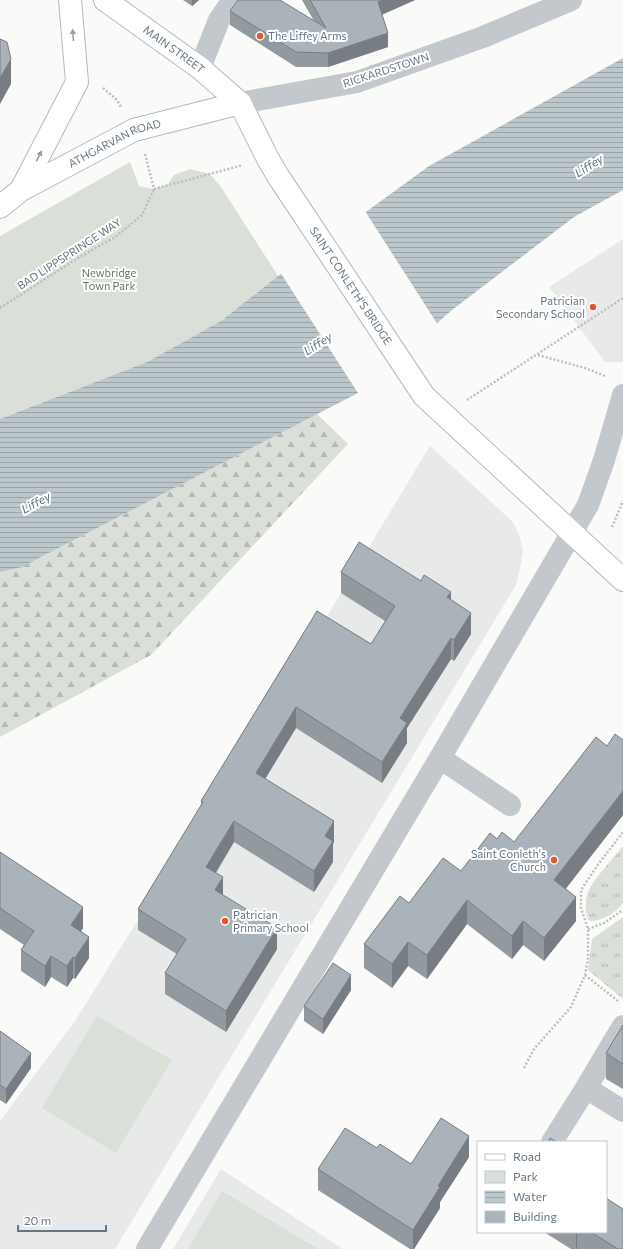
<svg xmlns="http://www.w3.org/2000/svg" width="623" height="1249" font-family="Commissioner,sans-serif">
	<defs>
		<pattern id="grass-tufts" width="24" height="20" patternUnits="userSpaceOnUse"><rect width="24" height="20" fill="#dadfd7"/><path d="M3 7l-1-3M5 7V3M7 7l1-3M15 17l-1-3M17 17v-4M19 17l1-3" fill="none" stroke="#b4b9b4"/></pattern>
		<pattern id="forest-firs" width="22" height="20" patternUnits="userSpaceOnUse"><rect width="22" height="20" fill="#dadfd7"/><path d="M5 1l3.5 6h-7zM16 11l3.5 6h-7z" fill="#b4b9b4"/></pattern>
		<pattern id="water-rules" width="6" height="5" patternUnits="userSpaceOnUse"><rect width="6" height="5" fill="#bbc7cb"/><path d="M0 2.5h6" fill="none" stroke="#9ca6aa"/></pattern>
	</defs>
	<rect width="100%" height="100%" fill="#fafaf8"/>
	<path fill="#e8e9e9" d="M623,239v123h-18l-56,-75z
		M430,446l82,75 7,13 4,16 -2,13 -5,22 -401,664h-115v-128l75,-100 248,-398z
		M221,1169l122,80h-170z"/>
	<path fill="url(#grass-tufts)" d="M623,846v57c-7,10 -21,18 -33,18 -6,-6 -5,-26 0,-33 9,-15 22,-28 33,-42z
		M623,917v82l-35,-29 4,-31z"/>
	<path fill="url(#forest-firs)" d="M317,414l31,30 -197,211 -151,82v-168l34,-8z"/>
	<path fill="#dadfd7" d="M130,162l9,24 15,3 14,-5 6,-9 16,-6 20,5 11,13 57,89 -57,45 -74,41 -147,57v-183z
		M97,1016l75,44 -56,93 -74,-45z
		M222,1191l96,58h-130z"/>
	<path fill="url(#water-rules)" d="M623,58v132l-49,27 -122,93 -94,83 -336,174 -22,5v-153l147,-57 74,-41 57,-45 151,-110z"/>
	<path fill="#fafaf8" d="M365,211l73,114 -79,70 -5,2 4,-4 -78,-121z"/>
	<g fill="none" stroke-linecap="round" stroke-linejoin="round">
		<defs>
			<g id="major">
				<path id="s1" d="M105,0l95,68 40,35 28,56 10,17 146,220 199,184"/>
				<path d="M21,190l56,-108 -7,-82"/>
				<path id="s2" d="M0,207l21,-17 113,-60 106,-27"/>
			</g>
		</defs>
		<use href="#major" stroke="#b5babe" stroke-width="24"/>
		<path stroke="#bbbfc2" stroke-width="2.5" stroke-dasharray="2 2" stroke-linecap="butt" d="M103,88l14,12 4,7
			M145,154l9,35
			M154,189l89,-24
			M0,308l78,-50 37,-21 27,-22 12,-26
			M538,355l47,13 20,8
			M467,400l156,-102
			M612,527l11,-26
			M588,929l16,-6 19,-13
			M585,975l33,26
			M524,1068l10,-19 37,-42 14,-32 3,-16v-30l-7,-21v-18l16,-24 26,-34"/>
		<path stroke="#c3c8cc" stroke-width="22" d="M200,68l19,-48 14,-20
			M240,103l117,-21 126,-45 88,-37
			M440,758l70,47
			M586,1088l37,23
			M552,1142l34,-54 37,-62
			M147,1249l293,-491 148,-253 16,-45 19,-65"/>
		<use href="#major" stroke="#fff" stroke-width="22"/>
	</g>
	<path fill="#929a9f" d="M183,0h16l-7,6z
		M302,0h113l-33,15 6,32 -60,20h-32l-66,-42v-14l84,10z
		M341,572l110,28 20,34 -17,27 -3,-2 -44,69v15l-25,40 -86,-55 -31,51 69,63 -1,2v18l-19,30 -80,-50 -18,31 7,22 54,54 -51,83 -61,-38v-21l12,-19 -39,-24v-21l63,-103v-5l116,-190 54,33 14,-23 -44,-28z
		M623,740v75l-58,74 11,32 -32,40 -21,-16 -11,14 -45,-35 -40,55 -19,-13 -16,22 -28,-20v-24l45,-41 52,-32 36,-32 17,3 93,-96z
		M0,852l83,76 -2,3 8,27 -14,21 -2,-1 -6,9 -16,-10 -6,10 -24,-16v-21l3,-5 -24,-16z
		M351,990l-28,44 -19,-13v-15z
		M623,1025v64l-17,-10v-26z
		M0,1031l31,37 -25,36 -6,-4z
		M377,1148l34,16 58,-7 -29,45v6l-26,41h-4l-92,-59v-21z
		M544,1232h62l17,17h-52z"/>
	<path fill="#777d82" d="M192,0h7l-7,6z
		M383,0h32l-37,16v-14z
		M388,33v14l-60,20v-14z
		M11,59v25l-11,20v-26z
		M451,592v21l-4,-16z
		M471,613v21l-17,27v-21z
		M451,638v21l-44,69v15l-25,40v-21l18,-44z
		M296,707v21l-40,66v-21z
		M623,791v24l-69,89v-24z
		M234,821v21l-28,46v-21z
		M334,821v21l-1,2v18l-19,30v-21l11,-35z
		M223,877v21l-8,-8z
		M576,897v24l-32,40v-23z
		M467,900v24l-40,55v-24z
		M83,907v21l-12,18v-21z
		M523,921v24l-11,14v-23z
		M277,928v21l-51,83v-21z
		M89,937v21l-14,21v-21z
		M408,942v24l-16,22v-24z
		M51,956v21l-6,10v-21z
		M73,957v21l-6,9v-21z
		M351,975v15l-28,44v-15z
		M31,1053v15l-25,36v-15z
		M469,1136v21l-29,45v6l-26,41h-1v-19l25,-44z
		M576,1232h1v17h-1z"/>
	<path fill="#aab3b9" stroke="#777d82" d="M238,0h42l46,28 -16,-28h73l-5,2 10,31 -60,20 -32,-1 -66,-41z
		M0,39l7,3 4,17 -11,19z
		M359,542l62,39 3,-6 27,17 -4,5 24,16 -17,27 -3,-2 -51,80 7,5 -25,39 -86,-55 -40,66 78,48 -9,15 8,5 -19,30 -80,-50 -28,46 17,10 -8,13 62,38 -51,83 -61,-38 21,-34 -48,-30 65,-107 -2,-1 116,-190 54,33 24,-38 -54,-34z
		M615,734l8,6v51l-69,89 22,17 -32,41 -21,-17 -11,15 -45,-36 -40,55 -19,-13 -16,22 -28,-20 36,-48 9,7 34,-45 18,13 29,-38 7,6 5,-7 12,10 82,-105 11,9z
		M0,852l83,55 -12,18 18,12 -14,21 -2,-1 -6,9 -16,-10 -6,10 -24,-16 13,-19 -34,-23z
		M333,963l18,12 -28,44 -19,-13z
		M623,1025v39l-17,-11z
		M0,1031l31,22 -25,36 -6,-4z
		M441,1118l28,18 -31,50 2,1 -27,43 -95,-61 27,-41 32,20 3,-4 31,20z
		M550,1138l7,4h-9z
		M606,1198l17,11v40h-5l-27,-17h15z"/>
	<defs><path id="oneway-solid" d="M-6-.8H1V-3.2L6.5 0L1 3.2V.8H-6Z"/></defs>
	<g fill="#939fa8">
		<use href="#oneway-solid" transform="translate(73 35) rotate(-95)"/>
		<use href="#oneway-solid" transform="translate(39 156) rotate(-63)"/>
	</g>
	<g fill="#e4572e" stroke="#fff" stroke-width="1.5">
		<circle cx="260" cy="36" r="4"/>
		<circle cx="593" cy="307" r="4"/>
		<circle cx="554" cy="860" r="4"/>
		<circle cx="225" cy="921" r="4"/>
	</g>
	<g text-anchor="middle" stroke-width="4" stroke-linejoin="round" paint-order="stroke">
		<g font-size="11" fill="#657683" stroke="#fff" text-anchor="start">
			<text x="268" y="40">The Liffey Arms</text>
			<text x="585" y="305" text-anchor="end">Patrician<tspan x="585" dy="13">Secondary School</tspan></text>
			<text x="546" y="858" text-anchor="end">Saint Conleth's<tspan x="546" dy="13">Church</tspan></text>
			<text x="233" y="919">Patrician<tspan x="233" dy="13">Primary School</tspan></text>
		</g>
		<g font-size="11" fill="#657683" stroke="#fff">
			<text dy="4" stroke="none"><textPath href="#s1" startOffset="85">MAIN STREET</textPath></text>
			<text transform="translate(386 70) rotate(-18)" y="4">RICKARDSTOWN</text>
			<text dy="4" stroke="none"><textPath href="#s2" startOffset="132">ATHGARVAN ROAD</textPath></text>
			<text transform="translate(69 254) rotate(-33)" y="4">BAD LIPPSPRINGE WAY</text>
			<text dy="4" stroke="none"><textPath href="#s1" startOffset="384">SAINT CONLETH'S BRIDGE</textPath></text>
		</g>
		<g font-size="11" fill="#687a64" stroke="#fff">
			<text x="109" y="277">Newbridge<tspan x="109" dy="13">Town Park</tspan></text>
		</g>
		<g font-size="12" font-style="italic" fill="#60757c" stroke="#fff">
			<text transform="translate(589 166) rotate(-33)" y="4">Liffey</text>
			<text transform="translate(318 344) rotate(-33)" y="4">Liffey</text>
			<text transform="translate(36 503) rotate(-29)" y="4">Liffey</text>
		</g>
	</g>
	<rect x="477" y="1141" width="130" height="92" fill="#ffffff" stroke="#c1c8cd"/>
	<rect x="485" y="1154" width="20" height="6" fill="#ffffff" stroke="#c1c8cd"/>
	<text x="513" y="1161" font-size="12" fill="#657683">Road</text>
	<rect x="485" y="1171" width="20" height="12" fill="#dadfd7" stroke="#c1c8cd"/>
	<text x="513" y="1181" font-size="12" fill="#657683">Park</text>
	<rect x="485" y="1191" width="20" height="12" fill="url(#water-rules)" stroke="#c1c8cd"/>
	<text x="513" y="1201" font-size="12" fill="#657683">Water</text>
	<rect x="485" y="1211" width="20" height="12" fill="#aab3b9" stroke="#c1c8cd"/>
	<text x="513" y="1221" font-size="12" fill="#657683">Building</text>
	<path d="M18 1225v6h88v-6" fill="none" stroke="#657683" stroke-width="2"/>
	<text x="24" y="1225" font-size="12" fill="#657683" stroke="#ffffff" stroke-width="3" paint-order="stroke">20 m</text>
</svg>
